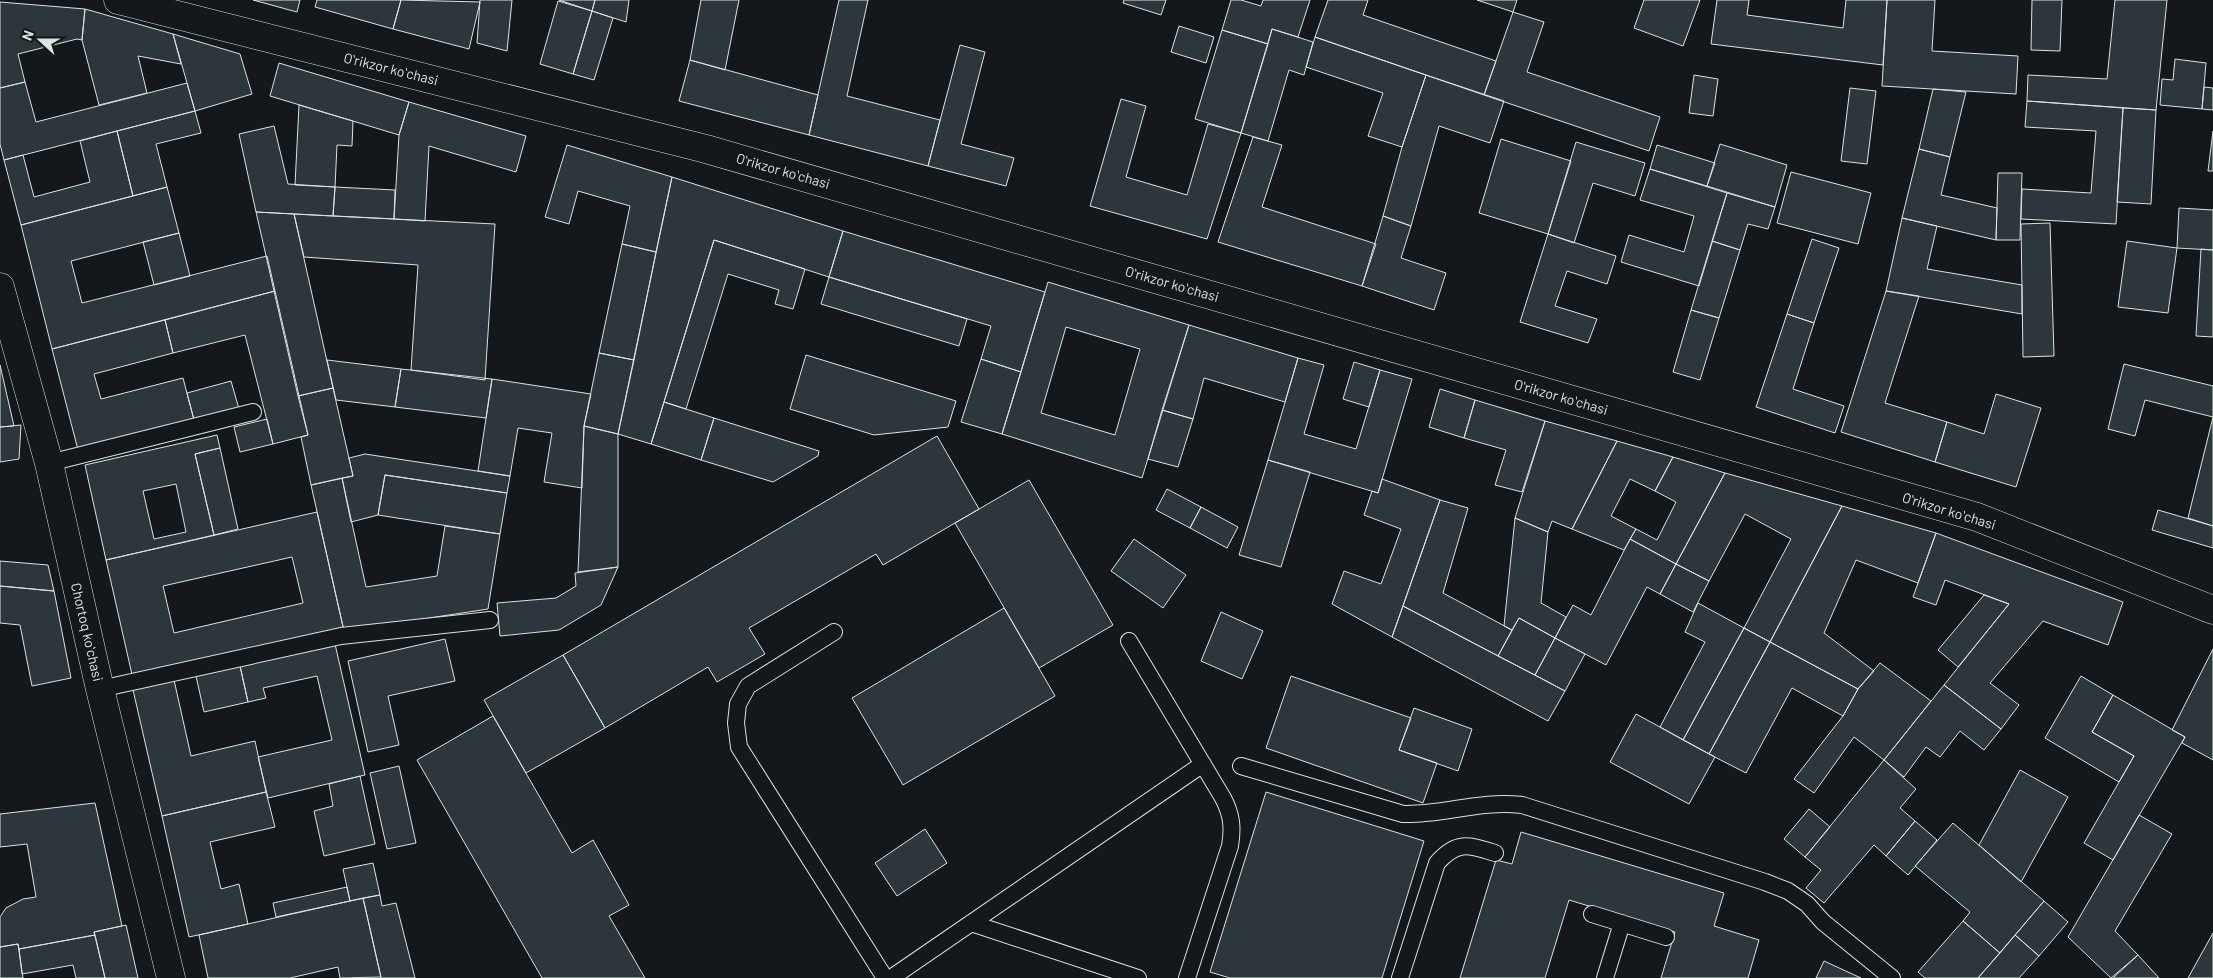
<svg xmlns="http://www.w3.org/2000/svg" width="2213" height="978" font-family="Barlow,sans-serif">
	<rect width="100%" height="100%" fill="#14181c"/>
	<path fill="#2c363c" stroke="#d8e6dc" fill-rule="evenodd" d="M253,0h47l-3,12z
		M317,0h84l-8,29 -78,-22z
		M401,0l79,2 -11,47 -76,-20z
		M480,0h32l-5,51 -30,-8z
		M559,0h36l-3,11z
		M595,0h34l-3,22 -34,-11z
		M701,0h38l-14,70 -35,-10z
		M839,0h29l-21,96 93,24 -12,46 -119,-31z
		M1124,0h42l-5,15 -38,-12z
		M1231,0h10l20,6 2,-6h47l-12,37 -26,-8 -4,15 -46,-14z
		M1328,0h40l-5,15 133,46 -12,34 -169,-58z
		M1477,0h40l-4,12z
		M1644,0h56l-17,46 -49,-18z
		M1717,0h32l-2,15 96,13 3,-28h41l-4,65 -172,-21z
		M1887,0h48l-3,51 86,5 -2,38 -134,-8z
		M2032,0h30l-2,51 -29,-1z
		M2115,0h52l-11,110 -129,-9 1,-26 79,4z
		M558,1l34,10 -19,63 -33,-10z
		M0,2l85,7 -3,31 -5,-1 -59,15 7,28 -25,6z
		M85,9l88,25 8,30 -43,-8 9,37 -48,12 -17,-65z
		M592,11l21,7 -19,62 -21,-6z
		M1513,12l31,10 -17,50 133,45 -11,34 -165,-56z
		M1179,26l35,11 -8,26 -35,-11z
		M1272,29l41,13 -9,33 -15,-5 -21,71 -27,-8z
		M1222,30l46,14 -27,89 -46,-14z
		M173,34l67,20 12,40 -57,17z
		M1315,37l111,38 -24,72 -34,-11 15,-43 -77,-26z
		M960,45l25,7 -24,92 53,14 -8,28 -78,-20z
		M2175,59l31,4 -4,46 -42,-4 2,-26 11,1z
		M690,60l128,35 -9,40 -130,-34z
		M279,63l130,39 -10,33 -129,-39z
		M1426,75l78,26 -14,42 -51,-17 -28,100 -28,-10 19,-69z
		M1694,75l24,4 -5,37 -24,-3z
		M25,82l11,40 151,-39 8,28 -191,49 -4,-16v-56z
		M2204,87l9,1v22l-11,-1z
		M1850,88l26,3 -9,73 -26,-3z
		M1933,89l33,3 -16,65 -31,-8z
		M1121,99l25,7 -20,71 61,18 21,-71 33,9 -34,106 -117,-33z
		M2027,101l96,7 -7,116 -95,-5 1,-30 69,4 5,-62 -71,-4z
		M409,102l117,34 -10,36 -87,-26 -4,75 -31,-2 5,-84z
		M299,105l54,16 -1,25 -15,-1 -2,42 -40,-2z
		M2123,108l33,2 -5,94 -34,-2z
		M195,111l6,22 -45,11 11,43 -34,9 -16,-65z
		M274,126l14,58 47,3 -2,29 -77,-4 -17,-78z
		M117,131l16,65 -112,29 -17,-65 19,-5 11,42 56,-15 -10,-41z
		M2213,131v40h-5z
		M1253,137l29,8 -20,62 114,37 -14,42 -144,-44z
		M1501,139l70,22 -23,73 -69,-21z
		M1576,142l69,21 -10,33 -42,-13 -19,60 -26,-9z
		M1720,144l67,21 -12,42 -68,-21z
		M567,145l105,32 -16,75 -34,-8 8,-38 -52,-15 -9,33 -24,-7z
		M1657,145l58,18 -8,23 -57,-17z
		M1919,149l31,8 -9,38 56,13 -1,32 -94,-22z
		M1650,169l77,24 -28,93 -78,-24 8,-27 55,17 10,-36 -54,-16z
		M1791,172l80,21 -13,51 -81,-21z
		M1998,173h24l-2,67h-24z
		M672,177l171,54 -14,46 -115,-37 -63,204 -33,-10z
		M167,187l12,46 -108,28 11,42 185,-47 8,35 -223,58 -31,-124z
		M335,187l60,3 -1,29 -61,-3z
		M1727,193l48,14 -7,22 -20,-5 -8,26 -28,-9z
		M2179,208l34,2v40l-36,-2z
		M256,212l38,2 39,174 -35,8z
		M294,214l201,10 -10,156 -74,-10 7,-105 -114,-8z
		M1383,216l28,10 -10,32 45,15 -12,37 -72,-24z
		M1902,218l35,8 -10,43 95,16v29l-136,-23z
		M2050,223l4,133 -31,1 -2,-133z
		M843,231l202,61 -24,80 -40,-13 10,-33 -162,-49z
		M179,233l11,43 -36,9 -11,-43z
		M1548,234l68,22 -9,28 -40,-13 -12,35 42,13 -9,24 -68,-21z
		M1812,239l27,9 -25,75 -27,-9z
		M714,240l91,29 -12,40 -18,-5 4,-14 -51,-16 -42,135 -22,-7z
		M1712,241l28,9 -21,68 -28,-8z
		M2127,241l50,7 -9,65 -50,-6z
		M622,244l34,8 -22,108 -35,-7z
		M2201,249l12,1v87l-17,-1z
		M829,277l138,42 -8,27 -138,-42z
		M1048,282l141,43 -47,153 -140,-44zM1066,327l74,22 -25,86 -74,-22z
		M275,291l33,144 -35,9 -28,-109 -72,18 -8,-33z
		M1886,291l33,5 -34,107 62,19 -12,40 -94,-30z
		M1691,310l28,8 -19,62 -27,-8z
		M1787,314l27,9 -21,66 51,17 -9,27 -79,-26z
		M165,320l8,33 -79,21 7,25 82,-21 11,42 -116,30 -26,-101z
		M1189,325l109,33 -13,44 -81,-24 -11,41 -31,-9z
		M599,353l35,7 -16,74 -34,-8z
		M806,355l150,46 -8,26 -74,8 -84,-26z
		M1298,358l26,7 -20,69 52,15 24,-79 32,9 -34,114 -110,-33z
		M981,359l40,13 -19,62 -41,-12z
		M327,360l74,9 -6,38 -59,-7z
		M1354,362l26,8 -11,37 -26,-8z
		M2124,364l89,22v31l-68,-17 -10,36 -27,-7z
		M0,365l14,61 -14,1z
		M401,369l91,10 -6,39 -91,-11z
		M492,379l99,15 -7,32 -2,62 -38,-6 8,-49 -34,-5 -8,48 -32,-5z
		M231,381l8,28 -45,11 -7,-27z
		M333,388l20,88 -42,9 -10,-48 7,-2 -10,-39z
		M1440,389l35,11 -11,38 -35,-11z
		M1996,394l45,14 -25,79 -81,-25 12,-40 37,12z
		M1475,400l70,21 -23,71 -27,-7 11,-35 -42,-12z
		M664,402l50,16 -13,42 -50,-16z
		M1162,410l31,9 -15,48 -30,-8z
		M2213,417v109l-25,-8z
		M714,418l105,33 -1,5 -45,26 -72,-22z
		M267,419l6,25 -33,8 -6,-25z
		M1545,421l72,20 -45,88 -20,-8 -4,11 -33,-14z
		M21,425l-2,34 -19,3v-35z
		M584,426l34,8v133l-40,5z
		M217,435l3,13 -25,6 19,81 -108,25 -21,-95zM176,484l10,48 -32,7 -11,-48z
		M937,436l42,73 -96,56 -7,-11 -127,74 16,26 -48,28 -9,-15 -103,61 -42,-73z
		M1617,441l56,16 -18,34 -25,-12 -19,37 25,13 -12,21 -52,-21z
		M220,448l18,81 -24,6 -19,-81z
		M365,454l145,22 -3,17 -122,-18 -7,40 -27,7 -9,-44 11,-2 -4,-18z
		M1673,457l52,16 -49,91 -46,-25 6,-10 21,11 19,-38 -21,-11z
		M1268,460l42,12 -29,95 -42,-12z
		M1725,473l117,33 -72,136 -26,-14 47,-89 -46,-25 -36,67 -33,-17z
		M385,475l122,18 -7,41 -122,-19z
		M342,478l24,109 71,-11 8,-50 55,8 -12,75 -144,22 -33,-146z
		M1382,479l58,21 -48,137 -60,-33 12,-33 37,13 20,-55 -37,-14 8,-24 6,2z
		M1029,480l84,145 -74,43 -84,-145z
		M1167,489l34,18 -11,21 -34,-18z
		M1440,500l28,8 -25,85 69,37 -14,26 -95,-50z
		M1842,506l94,27 -18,50 -62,-23 -32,73 50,38 -16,18 -88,-47z
		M1201,507l37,20 -11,21 -37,-20z
		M2158,510l55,16v22l-61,-18z
		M317,512l27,119 -211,48 -27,-119zM292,557l11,46 -129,30 -11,-47z
		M1515,518l33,14 -7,71 25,14 -11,21 -36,-20 -7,12 -8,-4z
		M1936,533l187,69 -15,43 -65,-24 -53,62 29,22 -18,24 -57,-44 65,-81 -64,-24 -9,25 -23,-8z
		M1134,539l52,36 -23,33 -52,-37z
		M1630,539l46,25 -16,30 -13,-7 -41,78 -51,-27 18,-33 18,10z
		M0,561l48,4 6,26 -54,-5z
		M1676,564l33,17 -16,31 -33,-18z
		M618,567l-17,38 -42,25 -59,6 -3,-33 59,-5 20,-12 -1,-13z
		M0,586l54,5 17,87 -39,8 -12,-61 -20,-2z
		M1984,595l25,9 -51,63 -20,-17z
		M1698,603l46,25 -61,112 -23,-13 45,-85 -20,-10z
		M1403,606l162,85 -17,30 -156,-84z
		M1004,608l51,88 -152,89 -51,-87z
		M1221,612l42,19 -21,48 -41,-18z
		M1519,618l36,20 -20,37 -37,-19z
		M1744,628l26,14 -61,112 -26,-14z
		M1555,638l30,16 -20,37 -30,-16z
		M445,639l10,42 -67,15 11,49 -31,7 -20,-91z
		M1770,642l88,47 -15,27 -51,-28 -46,85 -37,-19z
		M335,644l30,131 -97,23 -10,-41 74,-17 -15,-64 -54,12 3,10 -18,4 -8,-36z
		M2213,649v111l-31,-17 3,-6 -13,-7z
		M563,655l42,73 -79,45 -42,-73z
		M1880,663l51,38 -47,59 -30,-23 -40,56 -20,-14 49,-63 15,-27z
		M240,666l8,36 -44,10 -8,-36z
		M1291,676l120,42 -12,32 38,13 -14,40 -157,-55z
		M2081,676l32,19 -21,37 42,24 -15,26 -74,-44z
		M174,680l17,76 64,-15 11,51 -104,24 -29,-126z
		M1944,685l57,44 -17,21 -24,-19 -20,26 -14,-10 -22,30 -20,-17z
		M2113,695l72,42 -72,123 -29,-17 50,-87 -42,-24z
		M1414,708l58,21 -14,42 -59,-21z
		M1636,714l79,43 -26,47 -79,-42z
		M493,716l79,137 21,-13 36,65 -20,11 36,62h-103l-125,-218z
		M1884,760l32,29 -16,19 15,13 -29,35 -12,-11 -50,58 -18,-15 15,-18 -16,-13z
		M399,766l17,77 -29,6 -17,-76z
		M2020,770l48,27 -47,85 -42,-37z
		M360,776l15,68 -51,12 -10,-45 19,-5 -4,-22z
		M266,792l9,35 -65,15 11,47 18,-5 9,40 -59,13 -27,-121z
		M1266,792l158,49 -42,137h-152l-20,-6z
		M95,803l27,123 -28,6 1,3 -76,14 -1,-5 -18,3v-30l6,-9 17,-9 13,-2 -9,-53 -27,3v-33z
		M1809,809l21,18 -25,30 -21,-18z
		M2139,815l33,19 -57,97 23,24 -27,23 -43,-41z
		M1915,821l22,19 -29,35 -22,-19z
		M1953,823l91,78 -44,52 -37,-32 7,-9 -55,-46z
		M925,829l22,34 -50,33 -22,-33z
		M1521,832l203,61 -10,33 45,14 -11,38h-87l14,-46 -106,-32 -24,78h-85l36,-118 16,4z
		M373,863l7,32 -30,6 -7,-32z
		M347,887l3,14 -74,16 -3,-14z
		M380,895l2,11 14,-3 19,75h-34l-18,-80z
		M363,898l18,79 -41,1 -2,-11 -48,11h-82l-9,-43z
		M2044,901l24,21 -29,34 -24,-21z
		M1963,921l37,32 -22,25h-53l-7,-6z
		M126,925l12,53h-33l-11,-46z
		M2213,933v45h-25z
		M95,935l10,43h-29l-3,-13 -51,9 -3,-25z
		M2015,935l24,21 -20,22h-41z
		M18,944l5,34h-23v-31z
		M2138,955l21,23h-46z
		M1824,961l37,17h-45z"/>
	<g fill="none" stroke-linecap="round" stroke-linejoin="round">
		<defs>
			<path id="lane" d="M49,463l204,-51
				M834,632l-86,54 -10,18 -2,19 3,24 146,231
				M1129,641l94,157c9,17 10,30 7,48l-43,132
				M100,689l241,-53 149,-16
				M1241,766l162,48c41,1 77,-14 119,-9l243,77 23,9 19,13 16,18 69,56
				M1592,914l74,23
				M971,923l167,55
				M891,978l312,-214
				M1400,978l37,-115c20,-23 32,-18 58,-10
				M1605,978l17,-55"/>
			<path id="secondary" d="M118,0l588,149 1271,368 236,93
				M0,287l49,176 51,226 71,289"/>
		</defs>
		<use href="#lane" stroke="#d8e6dc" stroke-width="18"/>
		<use href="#secondary" stroke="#d8e6dc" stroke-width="29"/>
		<use href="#lane" stroke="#14181c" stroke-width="16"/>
		<use href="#secondary" stroke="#14181c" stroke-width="28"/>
	</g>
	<g text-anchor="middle" stroke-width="4" stroke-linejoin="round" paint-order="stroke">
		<g font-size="14" fill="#d8e6dc" stroke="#14181c">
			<text transform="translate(391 69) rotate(14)" y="5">Oʻrikzor koʻchasi</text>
			<text transform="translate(783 171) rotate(16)" y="5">Oʻrikzor koʻchasi</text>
			<text transform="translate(1172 284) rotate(16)" y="5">Oʻrikzor koʻchasi</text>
			<text transform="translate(1561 397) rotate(16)" y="5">Oʻrikzor koʻchasi</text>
			<text transform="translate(1949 511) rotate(17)" y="5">Oʻrikzor koʻchasi</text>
			<text transform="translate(87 632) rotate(77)" y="5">Chortoq koʻchasi</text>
		</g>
	</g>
	<g transform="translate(40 40) rotate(291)" stroke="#14181c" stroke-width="4" paint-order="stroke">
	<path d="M0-4L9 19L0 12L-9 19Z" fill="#d8e6dc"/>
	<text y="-8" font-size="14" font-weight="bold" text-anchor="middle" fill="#d8e6dc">N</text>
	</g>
</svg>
